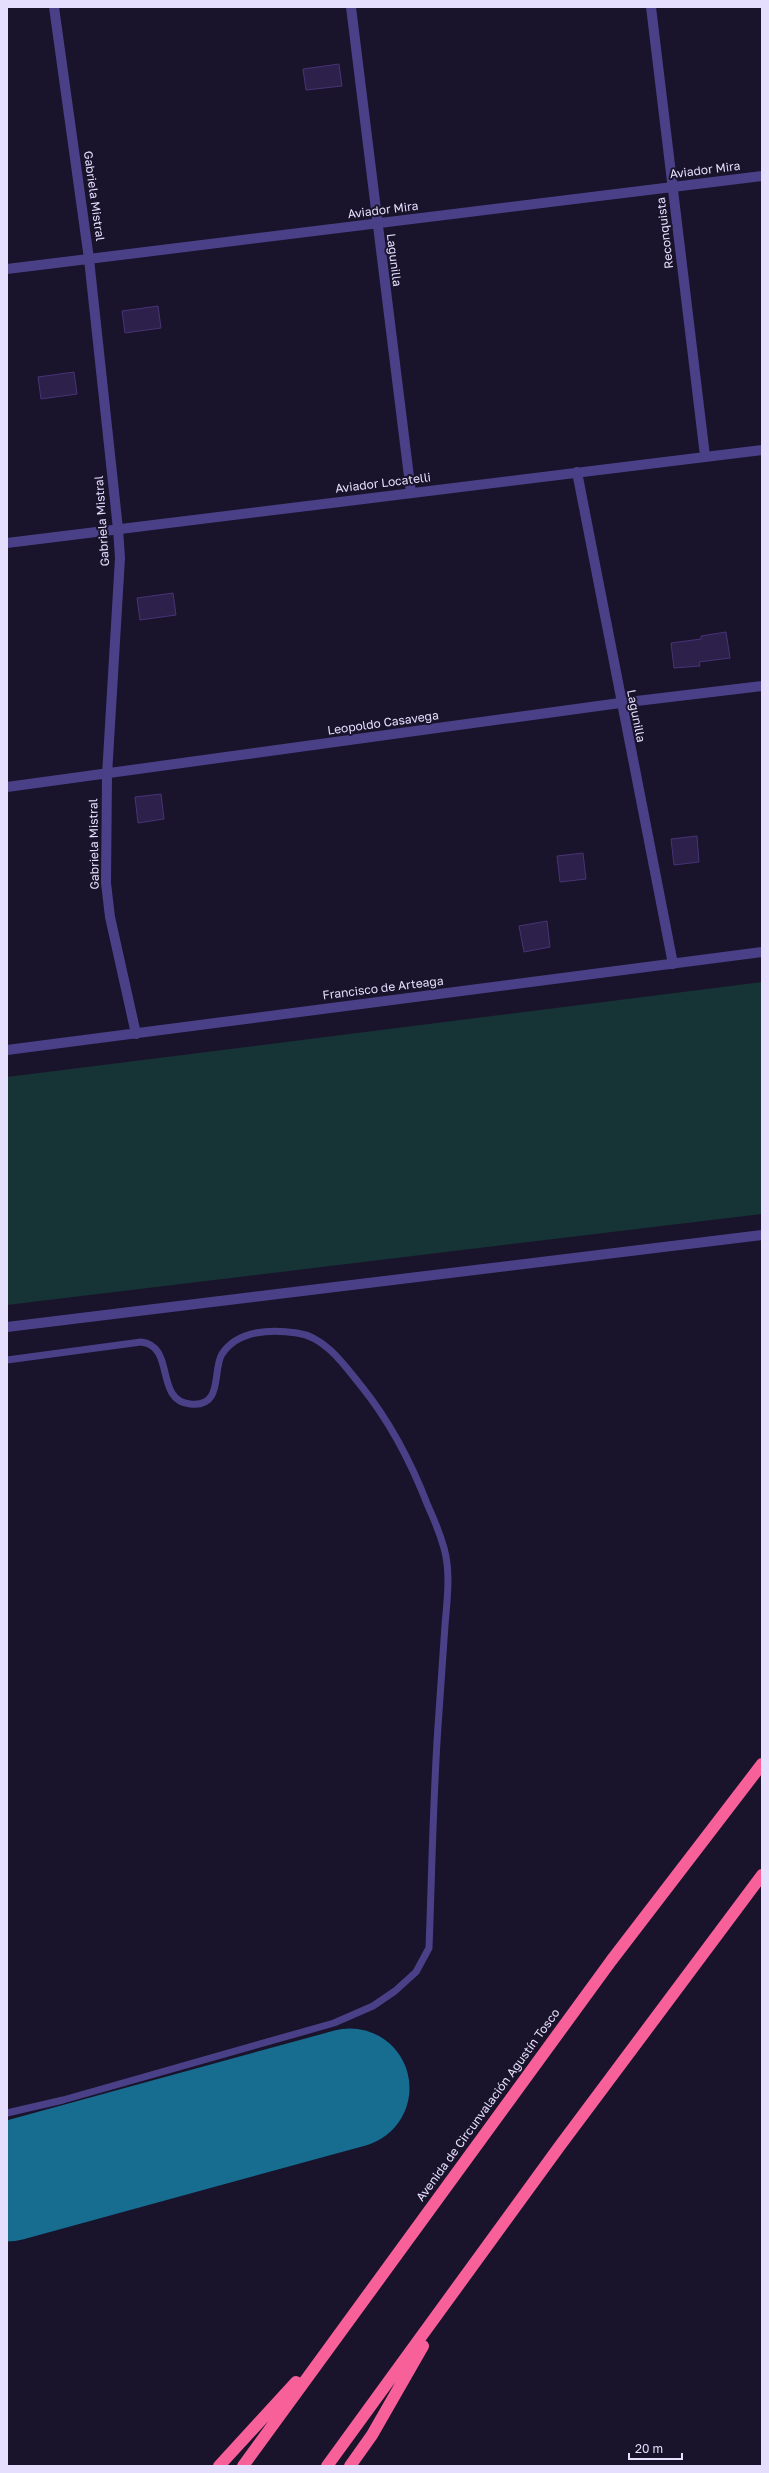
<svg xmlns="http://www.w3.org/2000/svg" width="769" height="2473" font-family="'Golos Text',sans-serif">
	<rect width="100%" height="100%" fill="#19132b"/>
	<path fill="#163335" d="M762,982v232l-755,91v-228z"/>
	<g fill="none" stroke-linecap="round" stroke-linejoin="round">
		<path stroke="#166d8f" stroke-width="119" d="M7,2182l343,-94"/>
	</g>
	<path fill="#2d204b" stroke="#473376" d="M339,64l3,22 -36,4 -3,-21z
		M158,306l3,22 -36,5 -3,-22z
		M74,372l3,22 -36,5 -3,-22z
		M173,593l3,22 -36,5 -3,-22z
		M726,632l4,26 -31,4 1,4 -26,2 -3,-25 30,-4v-3z
		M161,794l3,25 -26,4 -3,-26z
		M697,836l2,26 -25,3 -3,-26z
		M583,853l3,26 -26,3 -3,-26z
		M547,921l3,26 -26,5 -5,-26z"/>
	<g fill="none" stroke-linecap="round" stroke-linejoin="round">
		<path stroke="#4a4087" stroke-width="7" d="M7,1360l134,-18c35,4 13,58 49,62 34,4 22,-34 32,-50 16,-24 49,-25 75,-21 29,4 48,33 65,54 29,36 49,75 66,119 6,13 12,28 16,42 7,25 3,52 1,77 -2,29 -4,58 -6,87 -6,78 -7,158 -10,236l-13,24 -21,19 -22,15 -39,17 -271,77 -56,13"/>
		<path stroke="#4a4087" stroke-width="10" d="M54,7l35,252 29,270 2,29 -13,217 -1,108 4,34 26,117
			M351,7l60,486
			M651,7l54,449
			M7,269l755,-93
			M577,472l96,492
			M7,543l755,-93
			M7,787l613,-84 142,-17
			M7,1050l755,-98
			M7,1327l755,-92"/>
		<path stroke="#f76099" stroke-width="12" d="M219,2466l77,-84
			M243,2466l368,-505 151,-197
			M327,2466l232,-319 203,-272
			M350,2466l22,-31 51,-89"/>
	</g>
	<g text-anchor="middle" stroke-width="4" stroke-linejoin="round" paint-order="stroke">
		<g font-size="12" fill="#e5defd" stroke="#19132b">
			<text transform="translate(705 170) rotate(-7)" y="4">Aviador Mira</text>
			<text transform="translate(94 196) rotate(82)" y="4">Gabriela Mistral</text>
			<text transform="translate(383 210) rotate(-7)" y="4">Aviador Mira</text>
			<text transform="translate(665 233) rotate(-97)" y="4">Reconquista</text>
			<text transform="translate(394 260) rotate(83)" y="4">Lagunilla</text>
			<text transform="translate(383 483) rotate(-7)" y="4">Aviador Locatelli</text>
			<text transform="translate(102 521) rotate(-94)" y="4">Gabriela Mistral</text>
			<text transform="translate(636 716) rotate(79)" y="4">Lagunilla</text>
			<text transform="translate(383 723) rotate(-8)" y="4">Leopoldo Casavega</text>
			<text transform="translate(94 844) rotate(-91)" y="4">Gabriela Mistral</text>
			<text transform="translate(383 988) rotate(-7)" y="4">Francisco de Arteaga</text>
			<text transform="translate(488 2105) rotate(-54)" y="4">Avenida de Circunvalación Agustín Tosco</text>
		</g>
	</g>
	<rect width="769" height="2473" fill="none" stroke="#e5defd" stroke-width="16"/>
	<path d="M629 2453v6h53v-6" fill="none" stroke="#e5defd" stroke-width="2"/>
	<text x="635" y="2453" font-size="12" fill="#e5defd" stroke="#19132b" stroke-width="3" paint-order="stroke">20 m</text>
</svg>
